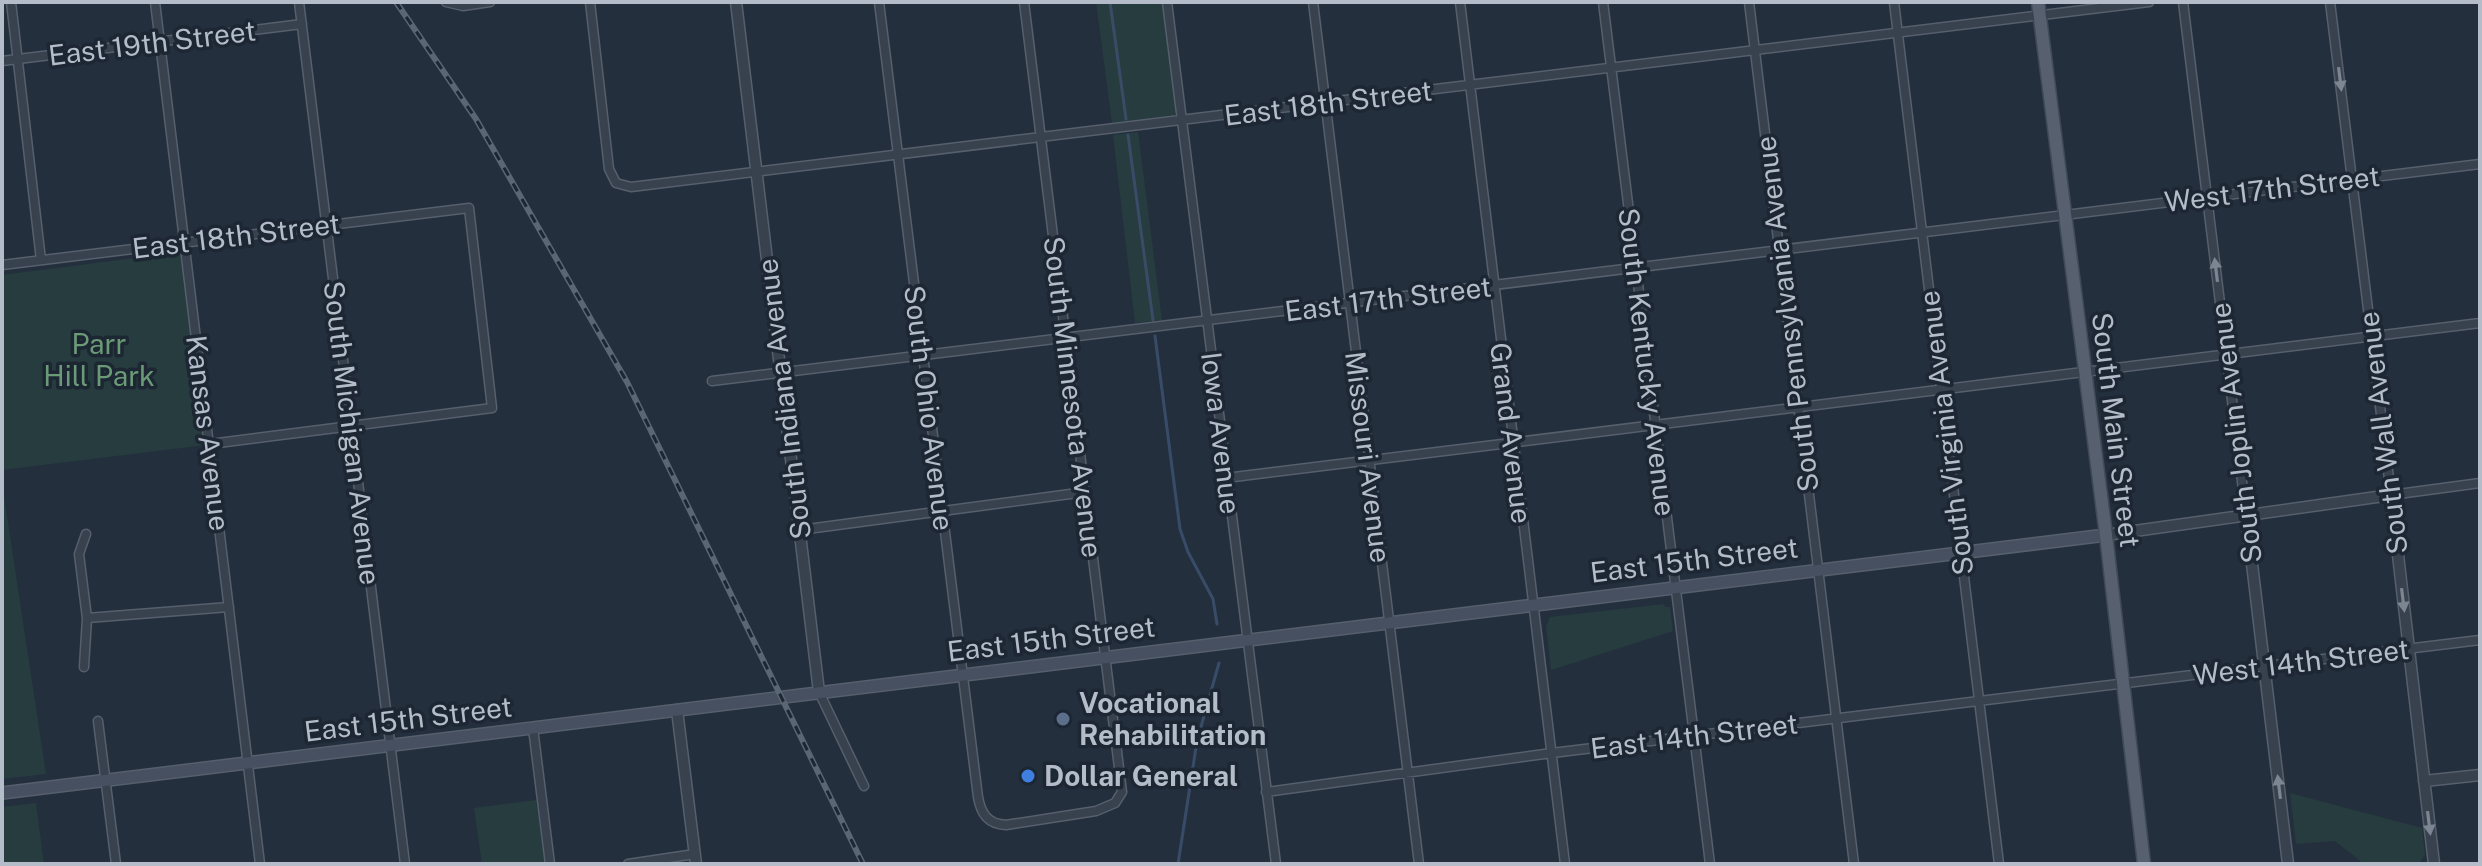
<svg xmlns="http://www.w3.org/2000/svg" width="2482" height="866" font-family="'Public Sans',sans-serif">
	<rect width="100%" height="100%" fill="#242f3e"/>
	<path fill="#263c3f" d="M1096,2h67l14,108 -3,5 -62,8z
		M1138,132l24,188 -27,3 -22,-188z
		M181,252l25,193 -204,25v-195z
		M2,483l44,291 -44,5z
		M1664,604l1,3h5l3,24 -122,39 -5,-44 4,-9z
		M2290,793l132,35 3,27 -6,9h-55l-29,-23 -39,3z
		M536,800l9,64h-63l-8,-56z
		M36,803l8,61h-42v-57z"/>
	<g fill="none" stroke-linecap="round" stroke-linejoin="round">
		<path stroke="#394c67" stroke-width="3" d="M1110,2l16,117
			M1128,135l25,185
			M1155,336l25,193 8,23 25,47 4,25
			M1178,864l19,-123 22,-78"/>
		<defs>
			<path id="minor" d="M11,2l30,258
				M155,2l105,862
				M299,2l106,862
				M446,2l17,4 27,-4
				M590,2l19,167 7,14 15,4 1518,-185
				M879,2l99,795c3,17 10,27 28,28l90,-14 19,-8 7,-11 -98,-790
				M1167,2l109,862
				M1313,2l106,862
				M1460,2l105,862
				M1603,2l107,862
				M1749,2l105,862
				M1894,2l105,862
				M2183,2l63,512
				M2330,2l61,493 89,-12
				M2,61l300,-37
				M2,265l467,-57 23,200 -282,36
				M712,381l1768,-217
				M1226,478l1254,-155
				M800,530l285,-38
				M87,618l142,-11
				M84,667l3,-49 -8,-64 7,-20
				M819,692l45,94
				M98,721l18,143
				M533,728l17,136
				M1266,792l286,-39 928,-113
				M628,864l67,-10"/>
			<path id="tertiary" d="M736,2l83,690
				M2246,514l42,350
				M2106,535l285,-40 43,369
				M677,710l19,154
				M2424,781l56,-6"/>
			<path id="secondary" d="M2,793l2104,-258"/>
			<path id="primary" d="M2038,2l68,533 38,329"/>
		</defs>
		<use href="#minor" stroke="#565f6c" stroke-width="11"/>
		<use href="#tertiary" stroke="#565f6c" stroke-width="13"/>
		<use href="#secondary" stroke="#565f6c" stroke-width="14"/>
		<use href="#primary" stroke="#414a57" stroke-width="15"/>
		<use href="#minor" stroke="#38414e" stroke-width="8"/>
		<use href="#tertiary" stroke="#38414e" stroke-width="10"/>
		<use href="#secondary" stroke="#465061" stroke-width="11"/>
		<use href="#primary" stroke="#56606e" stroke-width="12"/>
		<defs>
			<path id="rail" d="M396,2l80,117 151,263 236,482"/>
		</defs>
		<use href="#rail" stroke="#5a6575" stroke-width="6"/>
		<use href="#rail" stroke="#1d2633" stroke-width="3" stroke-dasharray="9" stroke-linecap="butt"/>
	</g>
	<defs><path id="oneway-solid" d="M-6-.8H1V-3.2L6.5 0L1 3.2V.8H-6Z" transform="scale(2)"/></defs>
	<g fill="#7c8592">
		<use href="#oneway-solid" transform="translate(2340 79) rotate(83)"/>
		<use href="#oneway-solid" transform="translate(2216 270) rotate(-97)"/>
		<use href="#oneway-solid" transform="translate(2403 600) rotate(83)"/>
		<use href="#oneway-solid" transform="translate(2279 787) rotate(-97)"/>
		<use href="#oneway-solid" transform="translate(2429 823) rotate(83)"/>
	</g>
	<circle fill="#5c6f8a" stroke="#1d2633" stroke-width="3" cx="1063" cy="719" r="8"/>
	<circle fill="#3f7fe0" stroke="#1d2633" stroke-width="3" cx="1028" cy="776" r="8"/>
	<g text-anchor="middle" stroke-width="7" stroke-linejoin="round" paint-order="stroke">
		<g font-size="28" fill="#b4bcc9" stroke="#1d2633">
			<text transform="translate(152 43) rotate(-7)" y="10">East 19th Street</text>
			<text transform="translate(1328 103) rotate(-7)" y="10">East 18th Street</text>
			<text transform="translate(2272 189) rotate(-7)" y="10">West 17th Street</text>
			<text transform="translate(236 236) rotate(-7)" y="10">East 18th Street</text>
			<text transform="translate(1388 299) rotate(-7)" y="10">East 17th Street</text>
			<text transform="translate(1787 314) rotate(-97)" y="10">South Pennsylvania Avenue</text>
			<text transform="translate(1647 362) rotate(83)" y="10">South Kentucky Avenue</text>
			<text transform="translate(1073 397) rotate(83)" y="10">South Minnesota Avenue</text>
			<text transform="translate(784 399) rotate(-97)" y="10">South Indiana Avenue</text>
			<text transform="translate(929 408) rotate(83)" y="10">South Ohio Avenue</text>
			<text transform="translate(2116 430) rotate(83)" y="10">South Main Street</text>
			<text transform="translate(208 433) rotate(83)" y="10">Kansas Avenue</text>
			<text transform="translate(352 433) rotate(83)" y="10">South Michigan Avenue</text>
			<text transform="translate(1221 433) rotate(83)" y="10">Iowa Avenue</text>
			<text transform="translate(1511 433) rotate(83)" y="10">Grand Avenue</text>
			<text transform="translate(1946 433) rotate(-97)" y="10">South Virginia Avenue</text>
			<text transform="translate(2236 433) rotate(-97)" y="10">South Joplin Avenue</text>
			<text transform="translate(2383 433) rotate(-97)" y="10">South Wall Avenue</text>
			<text transform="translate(1368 457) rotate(83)" y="10">Missouri Avenue</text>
			<text transform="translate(1694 560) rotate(-7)" y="10">East 15th Street</text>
			<text transform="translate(1051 639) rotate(-7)" y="10">East 15th Street</text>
			<text transform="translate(2301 662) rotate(-7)" y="10">West 14th Street</text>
			<text transform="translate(408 719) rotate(-7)" y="10">East 15th Street</text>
			<text transform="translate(1694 736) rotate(-7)" y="10">East 14th Street</text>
		</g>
		<g font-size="28" fill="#6b9a76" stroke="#1d2633">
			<text x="99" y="354">Parr<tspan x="99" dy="32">Hill Park</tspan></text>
		</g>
		<g font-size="28" font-weight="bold" fill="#b4bcc9" stroke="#1d2633" text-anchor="start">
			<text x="1079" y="713">Vocational<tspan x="1079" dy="32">Rehabilitation</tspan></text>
			<text x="1044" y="786">Dollar General</text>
		</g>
	</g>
	<rect width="2482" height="866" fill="none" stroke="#b4bcc9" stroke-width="8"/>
</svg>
